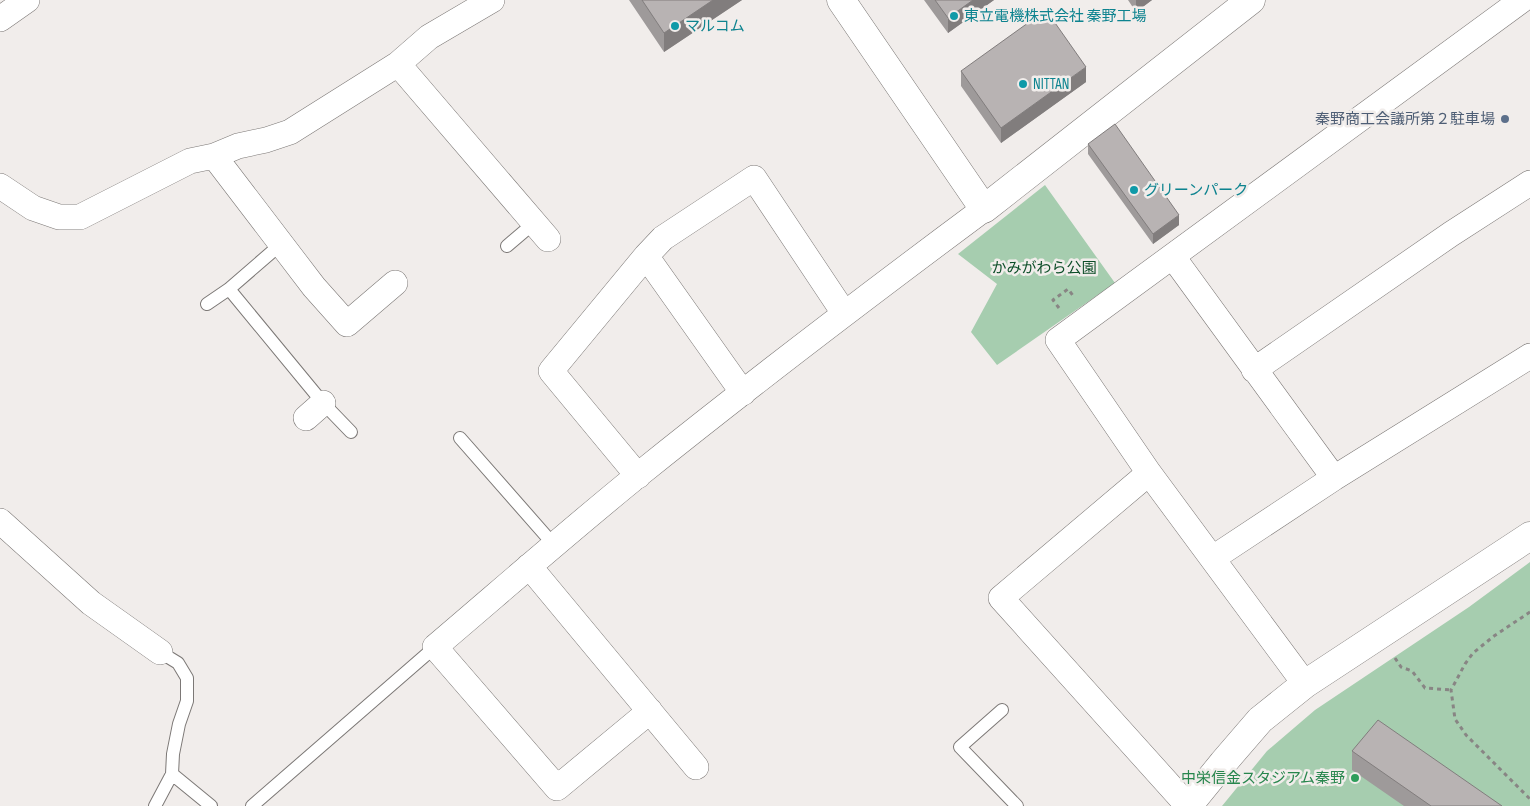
<svg xmlns="http://www.w3.org/2000/svg" width="1530" height="806" font-family="'Sofia Sans Condensed','Noto Sans JP',sans-serif">
	<rect width="100%" height="100%" fill="#f1edeb"/>
	<path fill="#a6cdaf" d="M1045,185l70,98 -118,82 -26,-33 26,-48 -39,-30z
		M1530,562v244h-308l45,-55 48,-41 154,-103z"/>
	<g fill="none" stroke-linecap="round" stroke-linejoin="round">
		<defs>
			<path id="lane" d="M507,246l27,-23
				M229,289l94,114 28,29
				M207,304l22,-15 52,-45
				M460,438l94,107
				M1002,710l-42,37 57,59
				M172,774l39,32
				M155,806l17,-32 1,-20 6,-30 8,-23v-23l-9,-15 -18,-11
				M252,806l183,-159"/>
			<path id="street" d="M0,19l27,-19
				M398,64l150,175
				M214,156l100,131 33,37 48,-41
				M0,186l33,22 26,9h21l110,-56 24,-5 24,-10 28,-6 24,-8 108,-68 31,-27 63,-37
				M646,256l97,137
				M1173,257l161,221
				M1254,370l197,-136 79,-51
				M306,418l17,-15
				M1149,473l-148,125 187,208
				M638,476l-87,-105 95,-115 17,-18 91,-60 90,135
				M0,521l91,82 69,49
				M1213,558l121,-80 196,-122
				M529,566l167,201
				M1305,684l-156,-211 -91,-133 464,-340
				M650,711l-93,77 -122,-141c67,-57 133,-115 202,-171 113,-91 230,-180 347,-267"/>
			<path id="secondary" d="M841,0l143,209 267,-209
				M1188,806l35,-43 37,-43 45,-36 225,-148"/>
		</defs>
		<use href="#lane" stroke="#7c7876" stroke-width="14"/>
		<use href="#street" stroke="#7c7876" stroke-width="26"/>
		<use href="#secondary" stroke="#7c7876" stroke-width="29"/>
		<path stroke="#888584" stroke-width="3" stroke-dasharray="4 4" stroke-linecap="butt" d="M1059,308l-6,-8 15,-11 6,8
			M1530,612l-36,24 -21,17 -8,11 -14,26 4,29 11,16 64,64
			M1395,658l6,9 11,4 13,17 26,2"/>
		<use href="#lane" stroke="#fff" stroke-width="12"/>
		<use href="#street" stroke="#fff" stroke-width="25"/>
		<use href="#secondary" stroke="#fff" stroke-width="28"/>
	</g>
	<path fill="#9e9a9a" d="M629,0h113l-78,52z
		M924,0h70l-46,33z
		M1128,0h24l-16,12z
		M961,71l125,11 -85,61 -40,-57z
		M1088,144l91,81 -26,19 -65,-90z
		M1352,751l150,55h-98l-52,-36z"/>
	<path fill="#817d7d" d="M713,0h29l-78,52v-19z
		M973,0h21l-46,33v-15z
		M1136,0h16l-16,12z
		M1086,67v15l-85,61v-15z
		M1179,215v10l-26,19v-10z"/>
	<path fill="#b8b3b3" stroke="#817d7d" d="M642,0h71l-49,33z
		M935,0h38l-25,18z
		M1046,10l40,57 -85,61 -40,-57z
		M1115,124l64,91 -26,19 -65,-90z
		M1378,720l124,86h-71l-79,-55z"/>
	<g fill="#0f9aa8" stroke="#f1edeb" stroke-width="2">
		<circle cx="954" cy="16" r="5"/>
		<circle cx="675" cy="26" r="5"/>
		<circle cx="1023" cy="84" r="5"/>
		<circle cx="1134" cy="190" r="5"/>
	</g>
	<circle fill="#5c6f8a" stroke="#f1edeb" stroke-width="2" cx="1505" cy="119" r="5"/>
	<circle fill="#2e9e5b" stroke="#f1edeb" stroke-width="2" cx="1355" cy="778" r="5"/>
	<g text-anchor="middle" stroke-width="5" stroke-linejoin="round" paint-order="stroke">
		<g font-size="15" fill="#0d838f" stroke="#f1edeb" text-anchor="start">
			<text x="964" y="21">東立電機株式会社 秦野工場</text>
			<text x="685" y="31">マルコム</text>
			<text x="1033" y="89">NITTAN</text>
			<text x="1144" y="195">グリーンパーク</text>
		</g>
		<g font-size="15" fill="#4e5e75" stroke="#f1edeb" text-anchor="end">
			<text x="1495" y="124">秦野商工会議所第２駐車場</text>
		</g>
		<g font-size="15" fill="#0c4e28" stroke="#f1edeb">
			<text x="1044" y="273">かみがわら公園</text>
		</g>
		<g font-size="15" fill="#27864d" stroke="#f1edeb" text-anchor="end">
			<text x="1345" y="783">中栄信金スタジアム秦野</text>
		</g>
	</g>
</svg>
